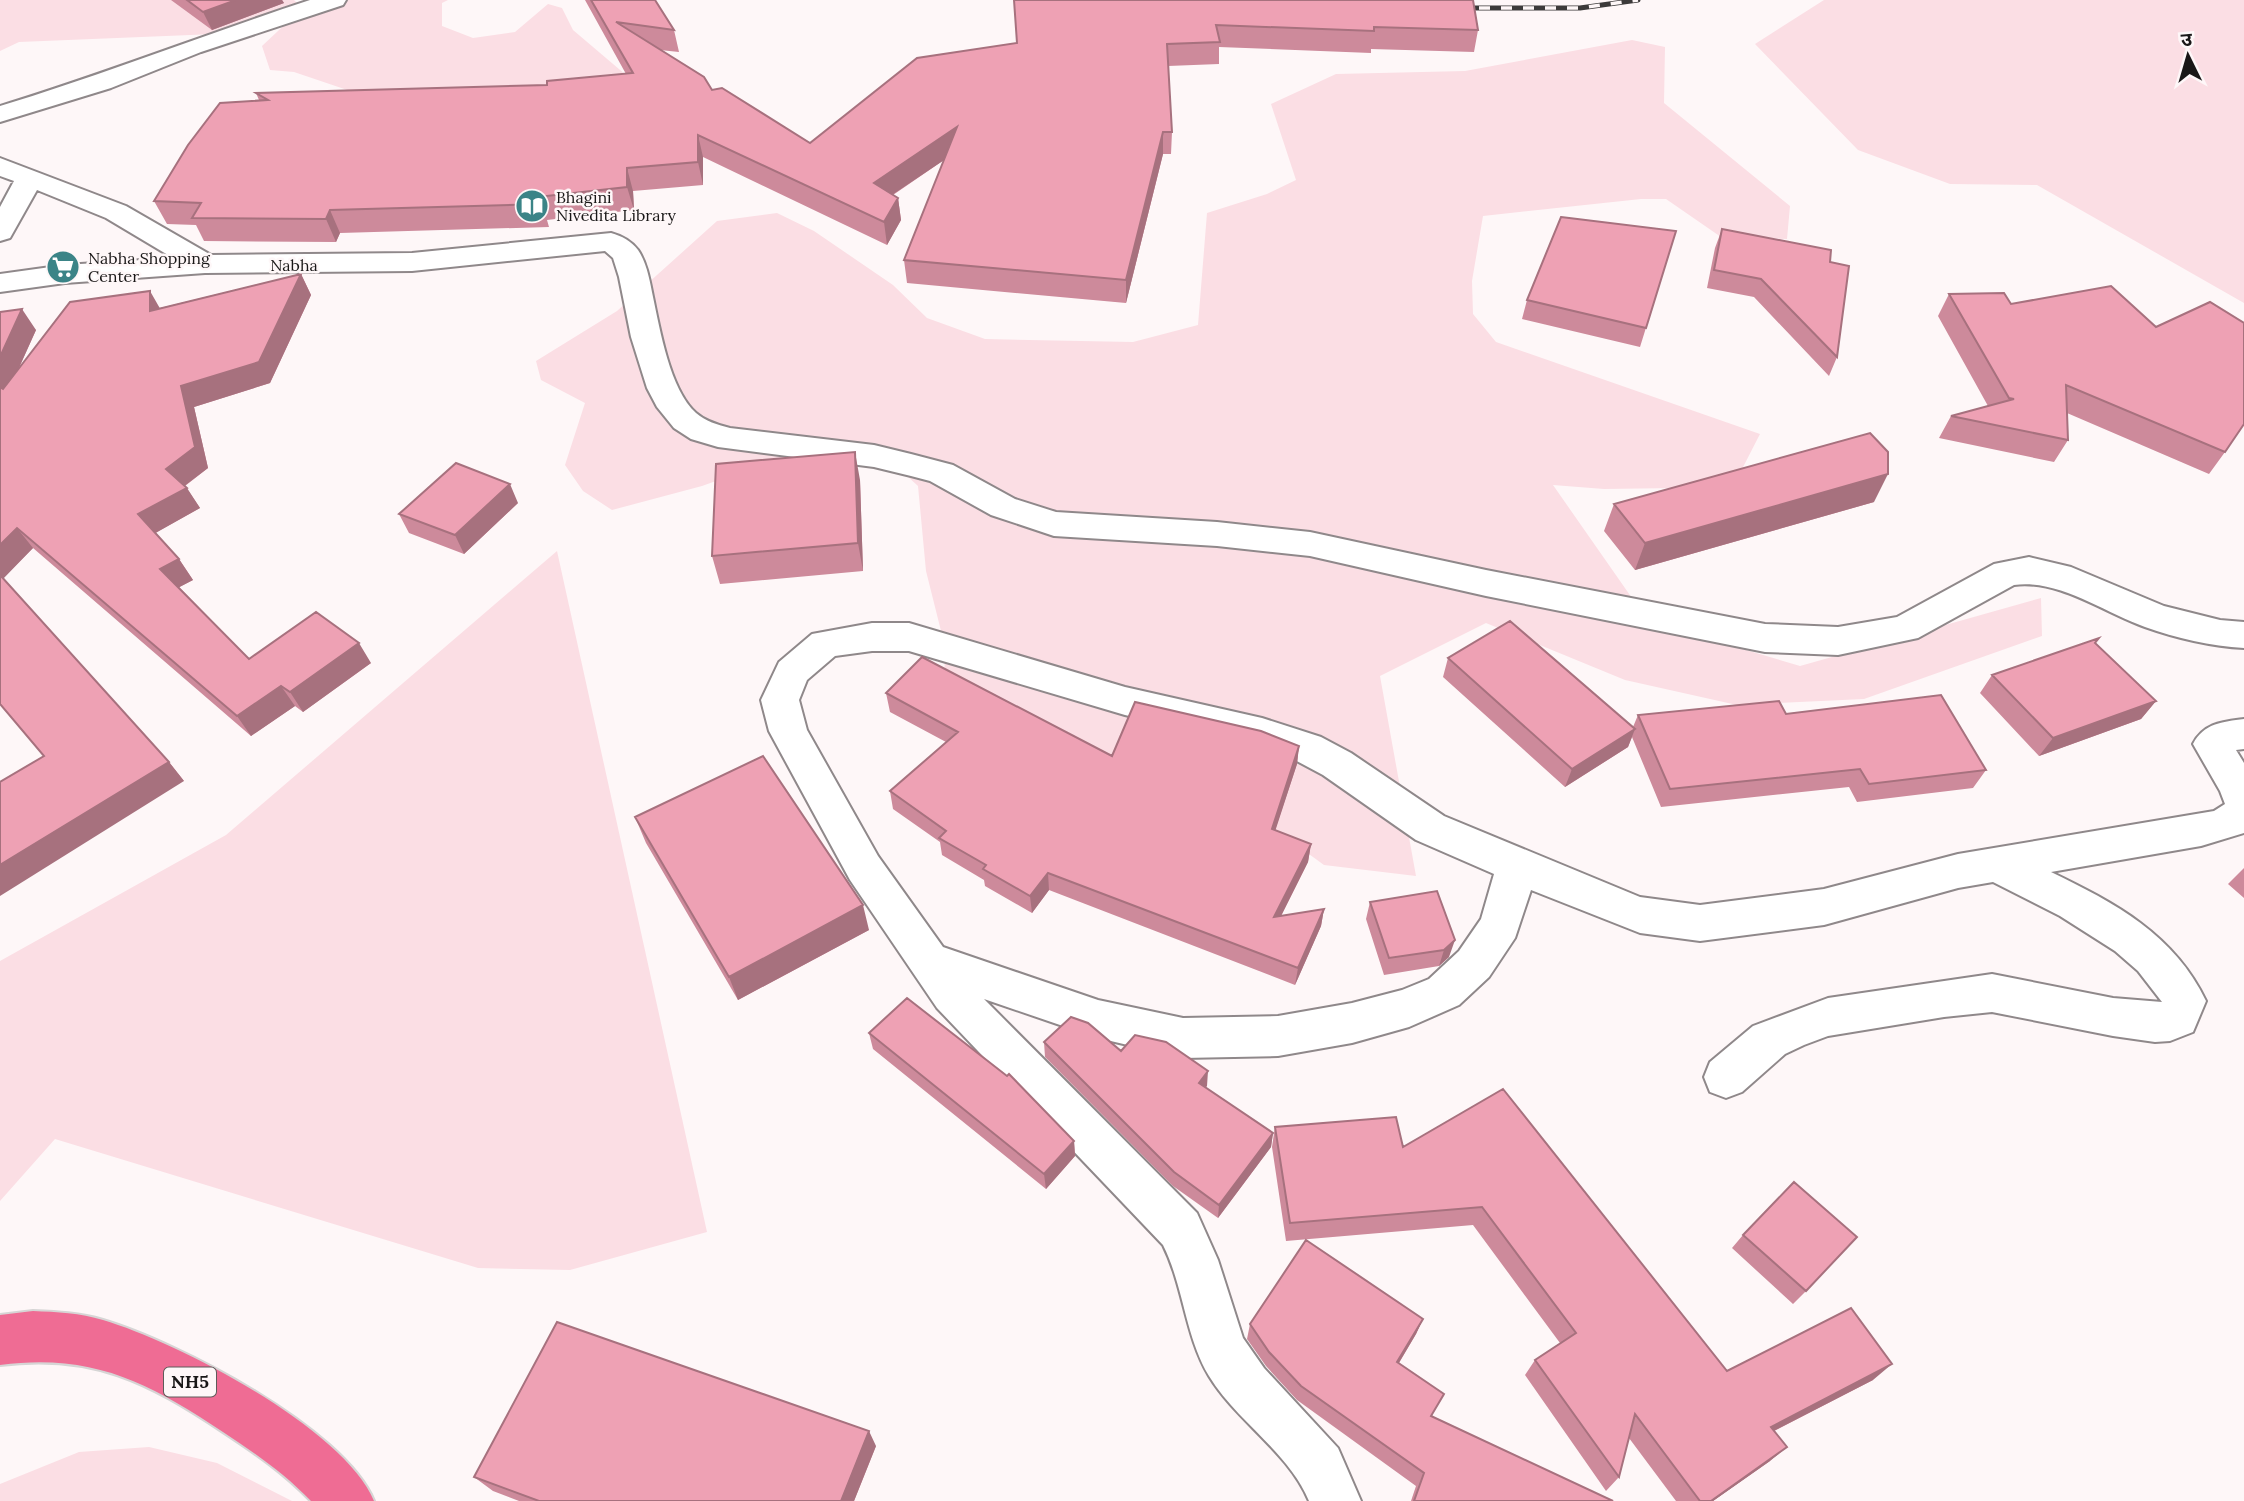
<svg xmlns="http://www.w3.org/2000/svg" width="2244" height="1501" font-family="Lora,'Noto Sans Devanagari',serif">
	<rect width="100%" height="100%" fill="#fef7f8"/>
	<path fill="#fbdee4" d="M0,0h294l4,4 -83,30 -196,8 -19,9z
		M311,0h137l-6,3v23l31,12 42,-6 33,-28 14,4 11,22 53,45 -15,12 -243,10 -74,-25 -24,-2 -8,-24z
		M1824,0h420v303l-207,-118 -87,-1 -92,-34 -103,-106z
		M1632,40l33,7 -1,56 126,103 -3,33 -66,-2 -55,-38h-25l-158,17 -11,65 1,33 23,28 264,92 -20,39 -63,15 -73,1 -51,-4 95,136 152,45 241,-68 1,38 -178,63 -127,6 -112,-25 -139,-57 -106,53 36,200 -92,-11 -140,-102 -120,48 -118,-92 -2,-76 -18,-72 -8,-85 -35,-32 -70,-8 -111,40 -90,24 -29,-19 -18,-26 20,-62 -44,-23 -5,-19 81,-50 100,-90 60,-8 37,18 79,54 34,33 58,21 148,3 65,-17 9,-112 60,-19 29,-14 -25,-76 65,-30 129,-3z
		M557,551l150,681 -137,38 -92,-2 -423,-129 -55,62v-240l226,-126z
		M149,1447l68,16 75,38h-292v-17l79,-32z"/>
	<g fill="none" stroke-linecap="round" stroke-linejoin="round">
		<defs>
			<path id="minor" d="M310,0h36l-3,5 -142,47 -90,36 -111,34v-16c105,-32 206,-72 310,-106z
				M0,158l126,48 85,49 201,-2 199,-20c11,3 20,8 27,17 9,13 12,32 15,47 7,33 17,93 43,116 9,8 22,12 34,15l144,17 37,9 42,11 62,34 41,13 161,10 93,10 176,38 279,54 73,3 59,-10 97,-53 35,-7 42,10 93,39 56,14 24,2v26c-33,-2 -68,-10 -99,-21 -42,-15 -86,-48 -131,-42l-96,53 -80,17 -73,-3 -279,-56 -176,-40 -93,-10 -163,-10 -63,-21 -61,-34 -19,-5 -37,-9 -156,-20 -27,-8 -17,-11 -17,-21 -10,-19 -16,-51 -12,-60 -6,-19 -8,-7 -193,20 -207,2 -140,10 -65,9v-18l65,-9 108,-7 -67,-40 -69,-28 -27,48 -10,3v-34l14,-26 -14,-5z
				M872,623h37l216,64 137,31 59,19 30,16 93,63 196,81 60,8 124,-16 134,-35 256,-43 11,-7 -5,-13 -27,-47c11,-21 29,-22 51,-25v30l-8,1 8,13v70l-43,13 -150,26c64,31 123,62 155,129l-13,31 -23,9 -15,1 -42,-6 -121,-24 -48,5 -116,19 -24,9 -19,9 -43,38 -16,6 -16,-6 -6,-15 6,-15 43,-36 75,-28 164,-24 121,24 49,4 -24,-31 -23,-20 -55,-35 -67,-34 -35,6 -134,37 -124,16 -60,-8 -109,-43 -16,48 -26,39 -30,28 -50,22 -57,16 -74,13 -95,2 -85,-20 -114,-39 213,214 21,47 25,78 21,30 74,80 23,53h-52c-21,-50 -72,-79 -100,-125 -24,-40 -25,-89 -46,-131l-226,-237 -87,-128 -81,-149 -8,-31 18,-38 33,-28zM872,651h37l216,64 135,32 33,12 30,16 93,65 78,34 -13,45 -22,32 -30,28 -27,11 -50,13 -74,13 -95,2 -85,-18 -155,-53 -65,-91 -71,-126 -8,-30 8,-20 28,-24z"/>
			<path id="highway" d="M33,1311c24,1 47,2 70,9 74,22 241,108 271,181h-63c-27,-28 -56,-48 -88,-69 -75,-50 -131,-79 -223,-67v-50z"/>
		</defs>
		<use href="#minor" stroke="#8f888a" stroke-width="4"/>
		<use href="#highway" stroke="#d6d5d5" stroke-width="4"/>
		<use href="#minor" fill="#fff" fill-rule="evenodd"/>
		<use href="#highway" fill="#ef6c94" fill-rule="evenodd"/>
		<defs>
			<path id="rail" d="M1457,8h123l58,-8"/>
		</defs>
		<use href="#rail" stroke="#3c3a3a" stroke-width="5"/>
		<use href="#rail" stroke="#fef7f8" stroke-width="3.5" stroke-dasharray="11" stroke-linecap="butt"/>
	</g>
	<path fill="#cd8a9b" d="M171,0h111l2,3 -72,27z
		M585,0h70l19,30 5,22 -19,-2 52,40 98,53 207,-100 -3,-43 464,30 -4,22 -103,-3v4l-152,-6v17l-51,2 4,66 -1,22h-8l-37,149 -219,-20 -3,-23 40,-100 -51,35 5,3 3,22 -14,25 -184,-88v28l-70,6 1,19 -87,10 2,7 -209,6 -4,9 -132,-1 -8,-16 -29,-1 -13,-23 105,-101 -3,-7 291,-8 79,-11z
		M1722,229l108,33 7,95 -8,19 -75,-79 -47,-9 8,-40z
		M1676,231l-36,116 -118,-28 5,-19z
		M301,274l10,21 -41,88 -76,24 14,61 -23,18 15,22 -45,25 24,26 14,21 -14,7 70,72 122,4 -68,49 -8,-6 -44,30 -218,-188 -30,30 166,184 15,19 -140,-25 -44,-52v-392l36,18 -18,40 142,-62z
		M1949,294l62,10 214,148 -16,22 -142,-61 1,27 -14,22 -115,-24 12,-22 37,-10 -50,-90z
		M860,480l3,91 -143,13 -8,-28z
		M1874,502l-239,68 -31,-39 10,-27z
		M518,503l-54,51 -55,-21 -10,-19z
		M2095,643l61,58 -15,18 -102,37 -59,-63 12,-18z
		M1448,658l185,69 5,-12 148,-1 200,56 -13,18 -116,14 -8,-15 -188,20 -29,-70 -4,10 -63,40 -122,-110z
		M886,693l226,63 187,-10 -2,18 -22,66 36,14 -3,18 -27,54 43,-7 -3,17 -26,59 -246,-95 -17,23 -47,-27 -1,-6 -42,-25 -2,-13 -47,-33 -3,-18 56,-49 -56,-30z
		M635,817l234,113 -131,70 -92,-157z
		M2244,868v30l-16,-14z
		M1437,891l12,66 -10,9 -55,9 -18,-56 4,-17z
		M869,1033l205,108 1,15 -29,33 -173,-140z
		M1044,1042l77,9 86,35 -2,1 68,46 -2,14 -53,71 -45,-32 -128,-129z
		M1275,1127l128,20 324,224 146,9 -99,51 -4,30 -57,40h-37l-47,-63 -10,39 -13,14 -81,-116 10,-15 25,-17 -87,-118 -187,16 -14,-94z
		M1743,1235l63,56 -13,13 -61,-56z
		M1423,1319l-7,15 -17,29 33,53 181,85h-202l5,-15 -119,-86 -31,-34 -19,-27 3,-15z
		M876,1446l-22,55h-335l-26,-10 -19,-14z"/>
	<path fill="#a7717e" d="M236,0h46l2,3 -72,27 -9,-18z
		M957,127l2,23 -82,55 -3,-22z
		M1163,132v22l-37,149v-23z
		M698,135l5,22v28l-5,-23z
		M627,168l6,23 1,19 -7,-23z
		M898,198l3,22 -14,25 -3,-23z
		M330,210l10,23 -4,9 -10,-23z
		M301,274l10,21 -41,88 -76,24 14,61 -29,22 -13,-21 15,-83z
		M150,291l12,21 -12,-1z
		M22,309l14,21 -32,71 -4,-5v-39z
		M855,452l5,28 3,91 -5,-28z
		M1888,474l-14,28 -239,68 10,-27z
		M510,484l8,19 -54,51 -9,-19z
		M187,488l13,20 -48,27 -14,-21z
		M17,528l16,20 -31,32 -2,-3v-32z
		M179,559l14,21 -19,10 -14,-21z
		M359,643l12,20 -68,49 -13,-20z
		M281,686l14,20 -44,30 -14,-20z
		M2156,701l-15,18 -102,37 14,-18z
		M1635,729l-7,18 -63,40 7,-18z
		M1299,746l-2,18 -27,83 2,-18z
		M169,762l15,19 -184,115v-31z
		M1311,844l-3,18 -36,72 2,-17z
		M1048,873l1,17 -17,23 -2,-17z
		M863,905l6,25 -131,70 -9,-23z
		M1324,909l-3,17 -26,59 3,-17z
		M1455,940l-6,17 -10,9 5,-16z
		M1208,1071l-1,15 -10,11 2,-14z
		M1273,1133l-2,14 -53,71 1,-13z
		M1074,1141l1,15 -29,33 -2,-15z
		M1423,1319l-7,15 -25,42 6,-14z
		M1892,1364l-19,16 -119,61 17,-14z
		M869,1431l7,15 -22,55h-13z
		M1787,1447l-17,14 -57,40h-2z"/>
	<path fill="#eea1b4" stroke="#a7717e" stroke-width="2" d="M187,0h49l-33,12z
		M591,0h64l19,30 -58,-8 88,55 8,13 10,-2 88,55 107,-85 100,-15 -3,-43h459l5,30 -104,-3v4l-158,-6 4,17 -53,2 5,88h-9l-37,148 -222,-20 53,-133 -83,56 24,15 -14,24 -186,-87v27l-71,6v19l-90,10 4,7 -211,6 -4,9 -134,-1 9,-15 -47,-2 34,-56 32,-42 48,-3 -12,-7 291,-8v-4l86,-8z
		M1561,217l115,14 -30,97 -119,-28z
		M1722,229l109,21 -1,12 19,4 -12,91 -76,-78 -47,-9z
		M301,274l-42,88 -78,24 14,61 -29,22 21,19 -49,26 41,45 -19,10 89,90 67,-47 43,31 -69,49 -9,-6 -44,30 -220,-188 -17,17v-158l3,2 67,-87 80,-11v20z
		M2111,286l45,41 54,-25 34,21v101l-19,28 -159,-67 2,55 -117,-24 63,-17 -5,-1 -60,-104 55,-1 7,11z
		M22,309l-22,48v-45z
		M1870,433l18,19v22l-243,69 -31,-39z
		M855,452l3,91 -146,13 4,-92z
		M456,463l54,21 -55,51 -56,-21z
		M0,575l169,187 -169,103v-83l44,-26 -44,-52z
		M1510,621l125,108 -63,40 -124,-111z
		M2099,638l-4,5 61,58 -103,37 -61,-63z
		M922,657l190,99 23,-54 126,29 38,15 -27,83 39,15 -37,73 50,-8 -26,59 -250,-95 -18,23 -47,-27 3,-4 -47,-27 7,-7 -56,-40 68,-59 -72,-39z
		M1941,695l45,75 -117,14 -9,-15 -190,20 -32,-74 141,-14 7,13z
		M763,756l100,149 -134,72 -94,-160z
		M1437,891l18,49 -11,10 -55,8 -19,-56z
		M907,998l100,78 2,-2 65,67 -30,33 -175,-141z
		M1071,1017l17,6 33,28 14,-16 31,7 42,29 -9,12 74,50 -54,72 -45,-33 -130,-130z
		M1503,1089l224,282 124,-63 41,56 -121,63 16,20 -76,54h-11l-65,-87 -16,63 -84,-117 41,-27 -94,-126 -192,16 -15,-96 121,-10 7,30z
		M1794,1182l63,55 -51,54 -63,-56z
		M1306,1240l117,79 -26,43 47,32 -13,22 182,85h-199l10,-28 -123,-87 -32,-34 -19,-28z
		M557,1322l312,109 -28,70h-302l-65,-24z"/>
	<defs>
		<symbol id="library-disc" viewBox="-11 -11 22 22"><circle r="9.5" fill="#3b8487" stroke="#fef7f8"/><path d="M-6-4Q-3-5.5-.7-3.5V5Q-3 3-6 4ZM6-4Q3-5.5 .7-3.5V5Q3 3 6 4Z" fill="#fff"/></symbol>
		<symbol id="supermarket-disc" viewBox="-11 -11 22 22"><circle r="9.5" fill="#3b8487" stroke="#fef7f8"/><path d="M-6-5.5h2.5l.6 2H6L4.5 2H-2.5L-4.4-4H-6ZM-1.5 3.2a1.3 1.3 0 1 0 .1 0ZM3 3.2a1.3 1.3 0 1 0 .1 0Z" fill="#fff"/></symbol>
	</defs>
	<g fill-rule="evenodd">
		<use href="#library-disc" x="513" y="187" width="38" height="38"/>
		<use href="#supermarket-disc" x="44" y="248" width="38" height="38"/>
	</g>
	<g text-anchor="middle" stroke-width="5" stroke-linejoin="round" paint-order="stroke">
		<g font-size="16" fill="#191717" stroke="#fef7f8" text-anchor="start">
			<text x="556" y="203">Bhagini<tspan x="556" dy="18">Nivedita Library</tspan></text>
			<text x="88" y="264">Nabha Shopping<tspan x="88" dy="18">Center</tspan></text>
		</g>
		<g font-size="16" fill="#191717" stroke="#fef7f8">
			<text x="294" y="271">Nabha</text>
		</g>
		<rect fill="#fef7f8" stroke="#5e5a5a" stroke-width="2" x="164" y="1367.5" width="52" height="29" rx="5"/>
		<g font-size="18" font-weight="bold" fill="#191717">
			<text x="190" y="1388">NH5</text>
		</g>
	</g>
	<g transform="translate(2188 56) rotate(355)" stroke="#fef7f8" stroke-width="5" paint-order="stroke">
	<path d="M0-5L12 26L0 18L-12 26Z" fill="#191717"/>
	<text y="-10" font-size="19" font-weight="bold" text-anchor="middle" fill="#191717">उ</text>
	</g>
</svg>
